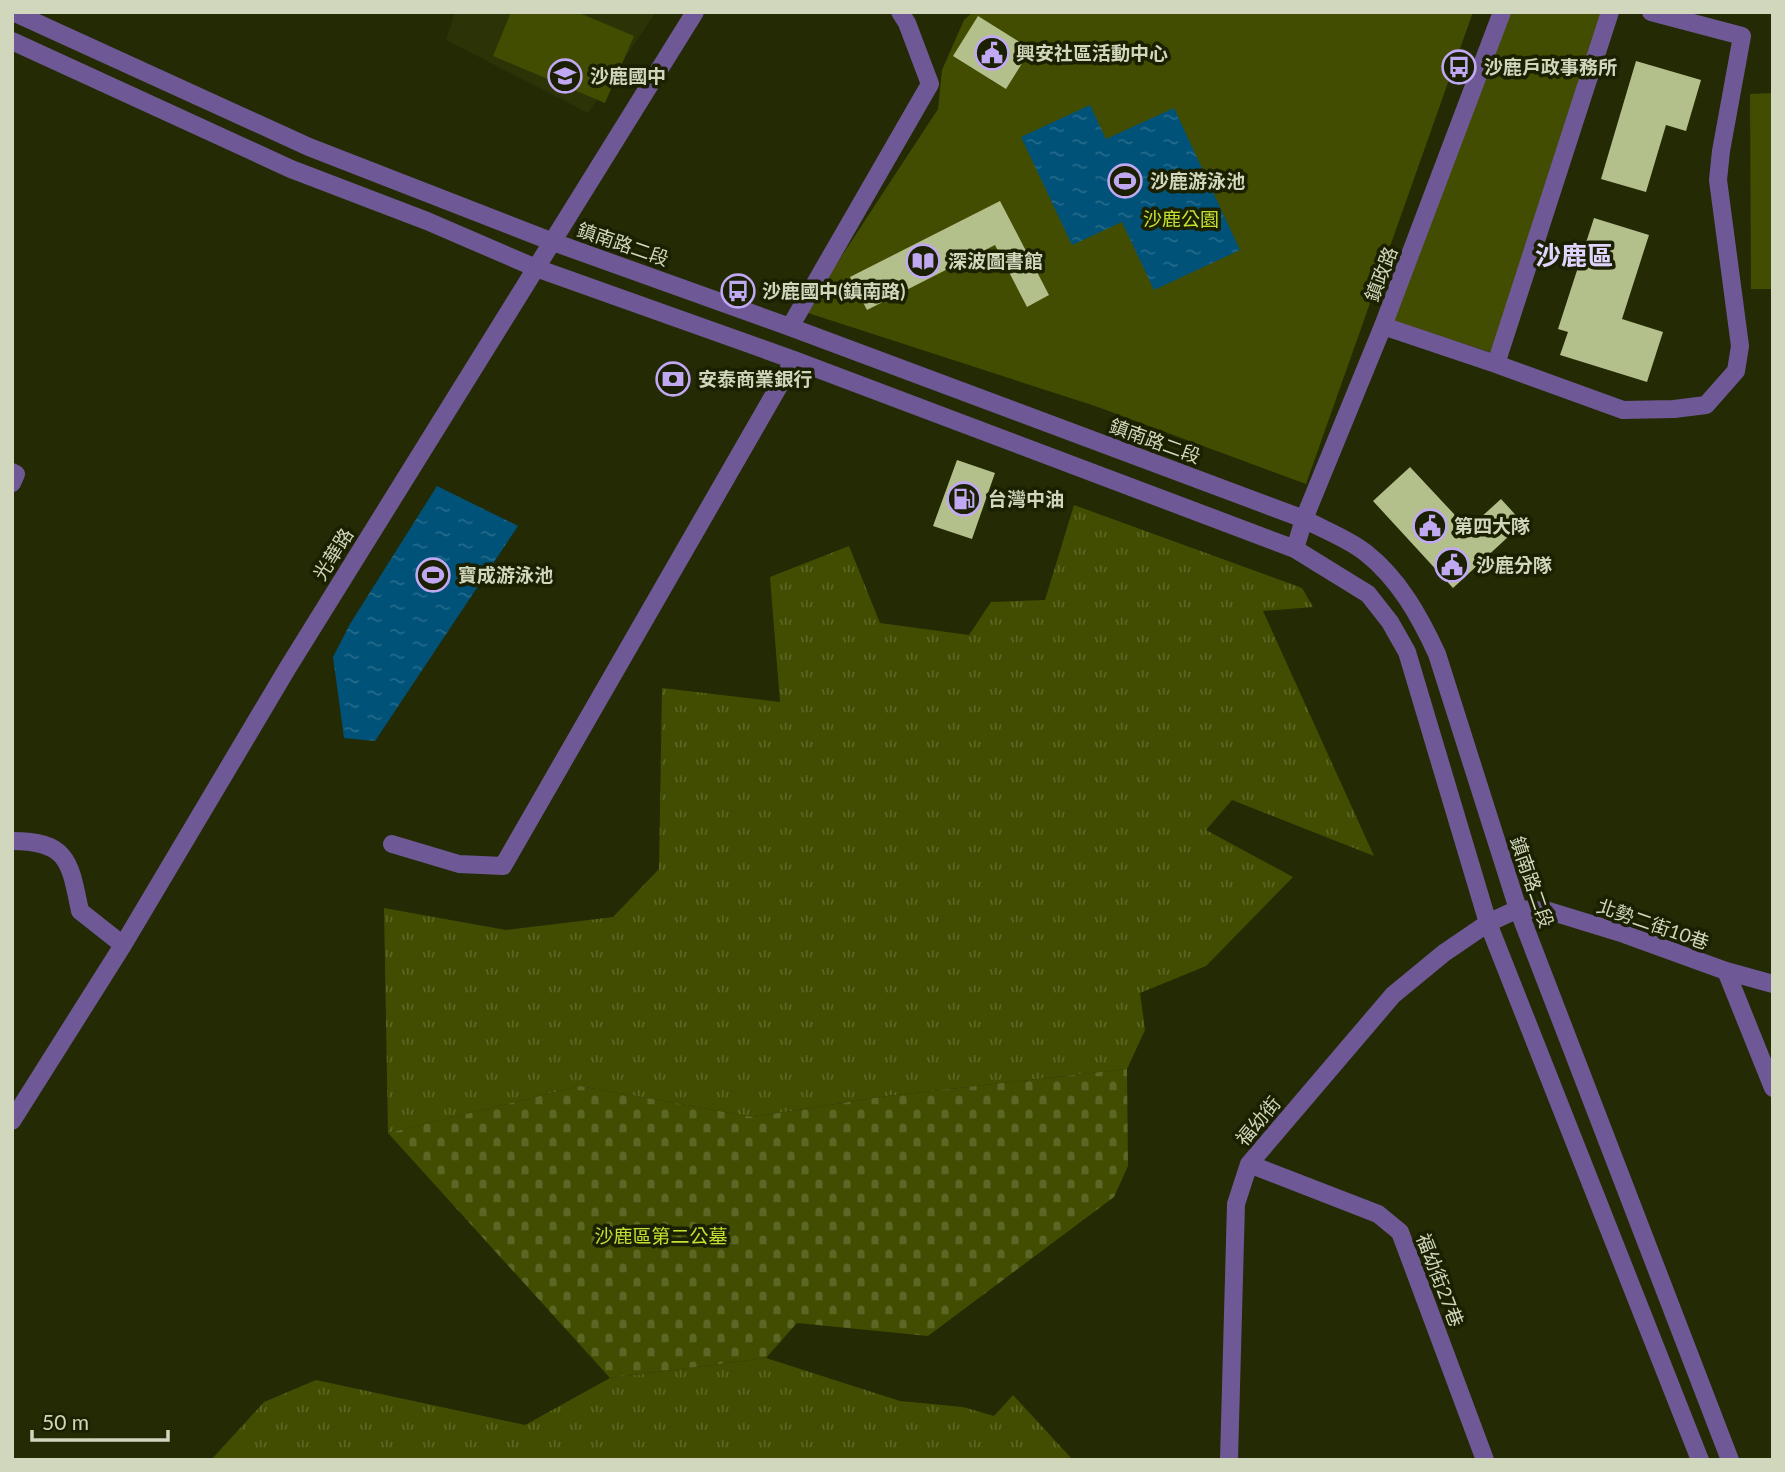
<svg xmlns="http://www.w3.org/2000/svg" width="1785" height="1472" font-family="Lato,'Noto Sans TC',sans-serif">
	<defs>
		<pattern id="grass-tufts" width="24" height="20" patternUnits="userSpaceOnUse" patternTransform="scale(1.75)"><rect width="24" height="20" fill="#424d02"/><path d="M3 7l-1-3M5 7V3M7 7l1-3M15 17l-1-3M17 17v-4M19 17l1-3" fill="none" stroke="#5c6625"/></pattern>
		<pattern id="cemetery-stones" width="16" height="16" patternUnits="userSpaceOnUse" patternTransform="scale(1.75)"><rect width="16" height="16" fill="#424d02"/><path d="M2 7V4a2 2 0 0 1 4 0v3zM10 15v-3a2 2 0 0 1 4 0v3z" fill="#5c6625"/></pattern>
		<pattern id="water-ripples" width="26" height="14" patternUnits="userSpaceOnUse" patternTransform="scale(1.75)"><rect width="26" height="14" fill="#005279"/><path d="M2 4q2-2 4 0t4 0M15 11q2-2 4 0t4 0" fill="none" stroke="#246a8a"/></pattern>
	</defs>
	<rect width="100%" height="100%" fill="#232a04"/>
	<path fill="#2c3306" d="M455,12h201l-68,101 -142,-73z"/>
	<path fill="url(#grass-tufts)" d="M1074,505l228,83 11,19 -50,4 111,245 -142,-56 -26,30 87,47 -87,89 -66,27 5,37 -18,39 -240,27 -134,21 -173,-31 -192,47 -4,-225 122,22 107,-13 46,-48 3,-181 118,14 -10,-125 79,-31 31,77 89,12 22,-33 54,-2z
		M766,1358l134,43 63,6 31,9 19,-21 60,65h-862l53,-58 52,-22 209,45 85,-47z"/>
	<path fill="url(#cemetery-stones)" d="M1127,1069l1,97 -14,31 -186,139 -131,-13 -31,35 -156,20 -222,-245 192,-47 173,31 134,-21z"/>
	<path fill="#424d02" d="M511,12h66l57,24 -29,67 -112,-47z
		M973,12h500l-167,472 -211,-78 -290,-94 133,-203 4,-39 22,-50z
		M1507,12h96l-110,341 -100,-32z
		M1773,93v196h-22l-1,-195z"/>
	<path fill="url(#water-ripples)" d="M1090,105l16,34 68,-31 66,142 -86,40 -32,-68 -50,23 -51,-108z
		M437,486l81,40 -143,215 -31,-3 -11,-81 17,-33z"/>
	<path fill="#b4c08c" d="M978,16l53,33 -25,40 -53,-33z
		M1636,61l65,19 -15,51 -20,-6 -20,67 -45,-13z
		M1000,201l49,94 -22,12 -32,-62 -128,65 -17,-33z
		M1594,218l55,17 -27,84 41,13 -16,50 -87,-27 8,-23 -10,-3z
		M957,460l38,13 -23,66 -39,-13z
		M1410,467l58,62 33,-30 22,24 -70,65 -80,-87z"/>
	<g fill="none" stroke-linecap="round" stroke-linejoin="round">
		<path stroke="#6e5996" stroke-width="18" d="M13,12l296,135 244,95 237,85 514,192c20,11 45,20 62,34 33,26 54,64 71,101l81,255 212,551
			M1610,12l-114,352 127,46 51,-1 32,-4 30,-34 4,-25 -22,-166 3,-29 21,-115 -91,-24
			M12,41l279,128 136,52 109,47 258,92 501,189 73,45 22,28 17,30 81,271 212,537
			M1383,326l113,38
			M790,327l140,-243 -23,-61 -7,-11
			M12,472l4,2 -4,9
			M1295,549l9,-30 79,-193 119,-314
			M12,841c57,0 58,22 68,70l43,34
			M392,844l67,20 44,2 291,-506
			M1726,971l47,117
			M12,1121l111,-176 164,-276 408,-657
			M1249,1164l129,50 22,18 85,228
			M1229,1460l7,-256 13,-40 144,-169 51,-42 44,-30 30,-14 31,2 75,23 102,37 47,13"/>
	</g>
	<defs>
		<symbol id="civic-ring" viewBox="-11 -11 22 22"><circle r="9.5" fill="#1a2000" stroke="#c0a8f3" stroke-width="1.5"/><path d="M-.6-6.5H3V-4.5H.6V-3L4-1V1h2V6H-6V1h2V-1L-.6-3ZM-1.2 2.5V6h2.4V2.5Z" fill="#c0a8f3"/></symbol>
		<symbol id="bus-ring" viewBox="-11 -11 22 22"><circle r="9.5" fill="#1a2000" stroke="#c0a8f3" stroke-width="1.5"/><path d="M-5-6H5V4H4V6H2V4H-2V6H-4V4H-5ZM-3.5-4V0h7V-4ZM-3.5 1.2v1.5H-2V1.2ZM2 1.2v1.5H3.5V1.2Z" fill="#c0a8f3"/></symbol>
		<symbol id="school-ring" viewBox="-11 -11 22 22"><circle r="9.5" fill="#1a2000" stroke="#c0a8f3" stroke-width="1.5"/><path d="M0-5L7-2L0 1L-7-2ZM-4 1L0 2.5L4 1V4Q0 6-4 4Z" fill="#c0a8f3"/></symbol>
		<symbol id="stadium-ring" viewBox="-11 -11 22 22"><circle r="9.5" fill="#1a2000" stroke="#c0a8f3" stroke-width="1.5"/><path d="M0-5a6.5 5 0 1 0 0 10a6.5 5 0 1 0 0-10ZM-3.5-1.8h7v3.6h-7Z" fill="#c0a8f3"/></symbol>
		<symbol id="library-ring" viewBox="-11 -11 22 22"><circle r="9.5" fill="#1a2000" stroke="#c0a8f3" stroke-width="1.5"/><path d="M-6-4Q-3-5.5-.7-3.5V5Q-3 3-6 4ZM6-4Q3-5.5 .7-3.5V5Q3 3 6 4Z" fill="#c0a8f3"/></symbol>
		<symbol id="bank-ring" viewBox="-11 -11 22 22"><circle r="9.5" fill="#1a2000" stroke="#c0a8f3" stroke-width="1.5"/><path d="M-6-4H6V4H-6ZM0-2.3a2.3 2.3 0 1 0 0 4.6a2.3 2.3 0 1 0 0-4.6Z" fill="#c0a8f3"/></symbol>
		<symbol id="fuel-ring" viewBox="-11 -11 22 22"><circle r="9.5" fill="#1a2000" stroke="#c0a8f3" stroke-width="1.5"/><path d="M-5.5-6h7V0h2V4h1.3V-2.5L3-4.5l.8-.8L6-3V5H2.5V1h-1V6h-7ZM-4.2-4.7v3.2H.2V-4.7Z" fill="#c0a8f3"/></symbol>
	</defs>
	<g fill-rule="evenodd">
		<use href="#civic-ring" x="973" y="34" width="38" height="38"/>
		<use href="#bus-ring" x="1440" y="48" width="38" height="38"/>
		<use href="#school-ring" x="546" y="57" width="38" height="38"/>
		<use href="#stadium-ring" x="1106" y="162" width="38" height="38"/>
		<use href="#library-ring" x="904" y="242" width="38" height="38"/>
		<use href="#bus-ring" x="719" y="272" width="38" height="38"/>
		<use href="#bank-ring" x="654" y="360" width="38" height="38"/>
		<use href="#fuel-ring" x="945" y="480" width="38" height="38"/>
		<use href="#civic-ring" x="1411" y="507" width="38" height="38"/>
		<use href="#civic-ring" x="1433" y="546" width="38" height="38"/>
		<use href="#stadium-ring" x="414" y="556" width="38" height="38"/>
	</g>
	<g text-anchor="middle" stroke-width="7" stroke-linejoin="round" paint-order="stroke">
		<g font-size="19" font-weight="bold" fill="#d0d7bd" stroke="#1a2000" text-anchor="start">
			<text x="1016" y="60">興安社區活動中心</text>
			<text x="1484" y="74">沙鹿戶政事務所</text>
			<text x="590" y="83">沙鹿國中</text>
			<text x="1150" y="188">沙鹿游泳池</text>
			<text x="948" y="268">深波圖書館</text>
			<text x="762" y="298">沙鹿國中(鎮南路)</text>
			<text x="698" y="386">安泰商業銀行</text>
			<text x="988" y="506">台灣中油</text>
			<text x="1454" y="533">第四大隊</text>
			<text x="1476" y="572">沙鹿分隊</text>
			<text x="458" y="582">寶成游泳池</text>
		</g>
		<g font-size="19" fill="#c5e134" stroke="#1a2000">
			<text x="1181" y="226">沙鹿公園</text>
			<text x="661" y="1243">沙鹿區第二公墓</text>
		</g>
		<g font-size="19" fill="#d0d7bd" stroke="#1a2000">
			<text transform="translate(623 244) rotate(19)" y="7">鎮南路二段</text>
			<text transform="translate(1381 274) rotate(-69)" y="7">鎮政路</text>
			<text transform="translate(1155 441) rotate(20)" y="7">鎮南路二段</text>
			<text transform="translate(333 554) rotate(-58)" y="7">光華路</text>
			<text transform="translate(1532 882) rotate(71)" y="7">鎮南路二段</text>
			<text transform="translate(1653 924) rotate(19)" y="7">北勢二街10巷</text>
			<text transform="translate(1258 1121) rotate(-50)" y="7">福幼街</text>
			<text transform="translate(1440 1280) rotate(69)" y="7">福幼街27巷</text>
		</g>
		<g font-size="26" font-weight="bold" fill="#e0d3fe" stroke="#1a2000">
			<text x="1574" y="265">沙鹿區</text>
		</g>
	</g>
	<rect width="1785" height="1472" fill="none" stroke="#d0d7bd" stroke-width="28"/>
	<path d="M32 1430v10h136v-10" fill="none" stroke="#d0d7bd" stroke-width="3.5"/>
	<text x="42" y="1430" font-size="21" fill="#d0d7bd" stroke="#1a2000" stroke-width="5" paint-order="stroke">50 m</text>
</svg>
